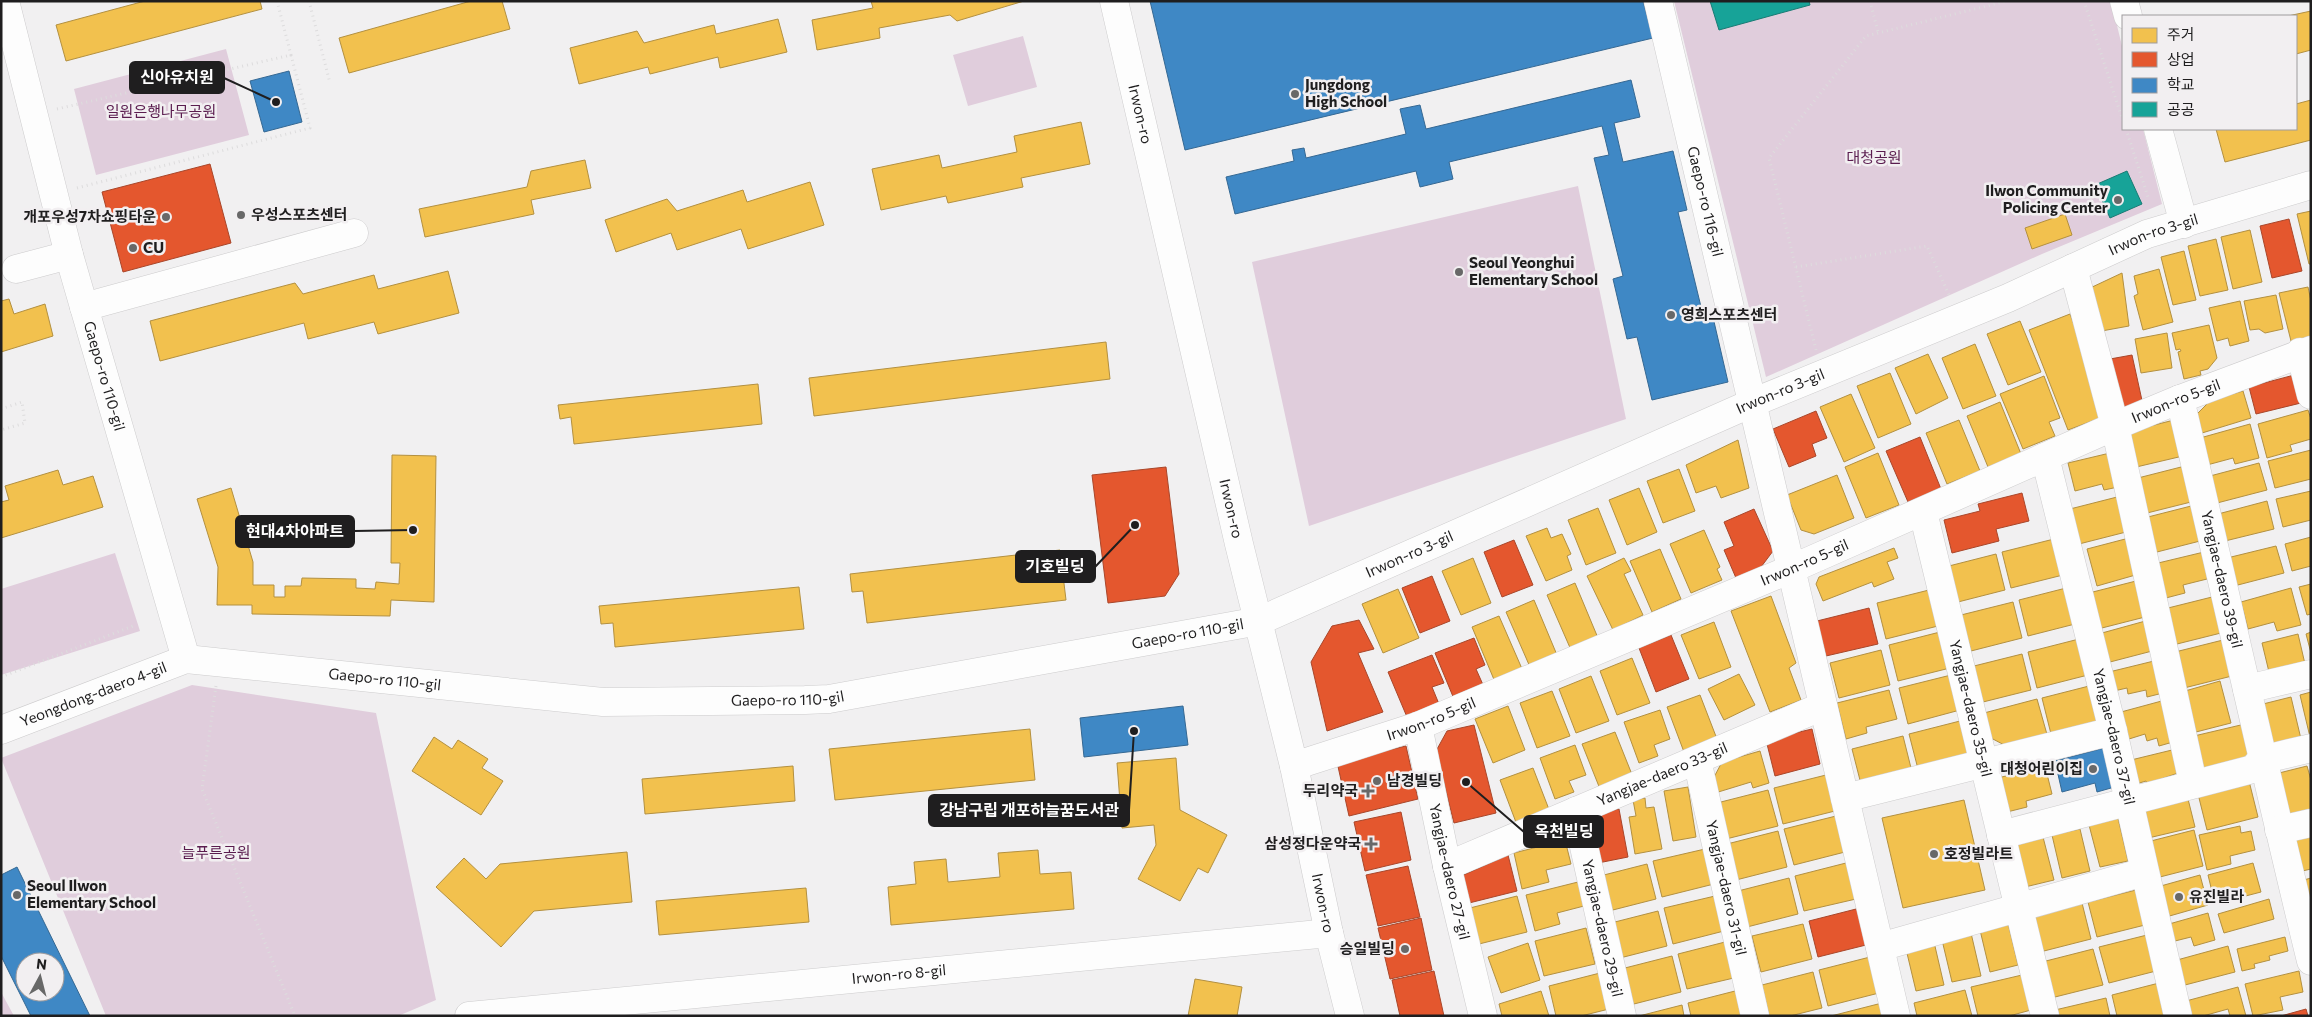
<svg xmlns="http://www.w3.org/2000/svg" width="2312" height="1017" font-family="Commissioner,'Noto Sans KR',sans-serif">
	<rect width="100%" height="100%" fill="#f1f0f1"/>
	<path fill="#e0cddc" d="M1674,1h437l12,49v79h20l19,75 -120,50 -276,123z
		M1023,36l14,51 -69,19 -15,-51z
		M226,49l23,86 -153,40 -22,-86z
		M1578,186l48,233 -317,107 -57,-264z
		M115,553l25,78 -139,44v-86z
		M192,685l184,28 60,287 -38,16h-292l-105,-258z
		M1,992l13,24h-13z"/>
	<path fill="#f2c14e" stroke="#b39040" d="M145,1h115l2,8 -196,52 -10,-36z
		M471,1h31l8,28 -161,44 -10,-35z
		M871,1h153l-67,20 -7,-6 -71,13 1,10 -63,12 -5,-30 61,-12z
		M2311,11v39l-15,4v-38h-8z
		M778,19l9,33 -67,16 -2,-11 -68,17 -2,-7 -69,17 -9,-36 67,-17 7,12 70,-18 2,9z
		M2311,100v40l-86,22 -9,-33h80v-25z
		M1081,122l9,42 -69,14 2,9 -75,16 -2,-7 -65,14 -9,-41 67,-14 3,13 75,-16 -3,-16z
		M585,160l6,28 -60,12 3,14 -109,23 -6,-28 108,-22 4,-16z
		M810,182l14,43 -76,24 -7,-20 -64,21 -6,-17 -55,19 -11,-32 62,-21 10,12 66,-21 4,12z
		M2311,211v53h-2l-12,-50z
		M2065,214l7,21 -40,14 -7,-21z
		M2250,230l12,52 -29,7 -12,-52z
		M2216,239l12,51 -28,6 -12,-50z
		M2184,251l12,49 -23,5 -12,-48z
		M2159,269l14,53 -30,8 -9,-34 4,-2 -4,-18z
		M448,271l11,42 -81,21 -4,-12 -66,17 -4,-16 -144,38 -10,-40 145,-38 8,11 71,-19 4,14z
		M2122,273l7,53 -33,6 -8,-43z
		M2308,287l3,14v40l-19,4 -13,-52z
		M2276,295l7,34 -18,4 -6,-4 -9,1 -6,-29z
		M9,299l5,15 31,-10 8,32 -52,16v-51z
		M2240,301l9,40 -19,5 -2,-8 -11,3 -8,-33z
		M2070,314l38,101 -40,15 -39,-100z
		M2020,321l21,51 -33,13 -21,-51z
		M2209,325l8,33 -9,11 -8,2 1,4 -17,4 -6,-27 3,-1 -1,-2 -4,1 -4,-17z
		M2167,333l5,35 -31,5 -6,-34z
		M1106,342l4,37 -296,37 -5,-38z
		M1975,344l21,52 -33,13 -21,-51z
		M1928,354l20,44 -32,16 -21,-46z
		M1890,373l21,51 -33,14 -21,-52z
		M2044,376l16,42 -11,4 6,14 -32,13 -23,-55z
		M758,384l4,40 -188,20 -3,-27 -11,2 -2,-14z
		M2243,391l8,27 -49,15 -6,-18 15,-15z
		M1851,394l24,54 -31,14 -24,-55z
		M2000,402l21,52 -33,13 -21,-51z
		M2308,410l3,9v20l-21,6 2,6 -25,7 -9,-34z
		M1959,420l21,51 -33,13 -21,-51z
		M2174,420l9,36 -51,12 -9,-35z
		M2250,424l9,34 -24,6 -2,-6 -26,7 -7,-27z
		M1738,440l11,48 -28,10 -5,-12 -20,7 -10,-28z
		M2311,450v29l-36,9 -7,-27z
		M1878,453l21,52 -33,13 -21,-51z
		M2110,453l8,34 -14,3 -2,-6 -27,7 -7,-28z
		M392,455l44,1 -2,146 -43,-2 -1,16 -138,-2v-9h-35l1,-38 -21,-68 34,-11 22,74v23h21v12h11v-11h16l1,-8 54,1v9l19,1 1,-7 23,2 1,-21h-9z
		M2259,463l8,27 -50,13 -7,-27z
		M2185,466l10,35 -52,13 -9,-35z
		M1679,469l16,42 -32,12 -16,-42z
		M58,470l5,15 30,-9 10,31 -102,31v-36l8,-2 -4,-14z
		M1837,475l17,43 -40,16 -13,-4 -14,-35z
		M1639,488l18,44 -30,13 -18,-45z
		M2311,491v29l-28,7 -7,-28z
		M2121,496l9,35 -51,13 -9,-35z
		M2267,501l7,28 -49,12 -7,-27z
		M2195,505l9,35 -51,13 -9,-35z
		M1598,508l18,45 -30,12 -18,-45z
		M1547,528l4,10 11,-4 9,20 -4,2 5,14 -26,11 -20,-45z
		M1704,530l16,37 -3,2 5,11 -31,13 -21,-49z
		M2311,537v29l-19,5 -7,-27z
		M2129,538l10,36 -42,12 -10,-37z
		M2054,539l9,36 -52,13 -9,-36z
		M2276,546l8,27 -50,13 -7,-28z
		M1894,548l4,10 -11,4 7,17 -20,8 -2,-5 -49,19 -7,-17 3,-7z
		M1660,549l21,50 -29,13 -22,-51z
		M1060,550l6,50 -199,23 -4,-32 -11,1 -2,-18z
		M2204,552l7,26 -28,7 2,8 -23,6 -8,-35z
		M1996,554l9,36 -51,13 -9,-36z
		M1473,558l18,45 -30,12 -19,-44z
		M1624,558l7,13 -7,3 19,41 -30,15 -26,-54z
		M2136,581l9,36 -51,13 -9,-36z
		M1575,583l23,55 -27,12 -24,-55z
		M2311,584v30l-4,1 -8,-28z
		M799,587l5,42 -189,18 -2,-24 -12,1 -2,-18z
		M2070,587l9,36 -51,13 -9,-36z
		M2291,588l10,37 -24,6 -3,-9 -26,7 -7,-27z
		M1398,589l21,49 -36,15 -21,-49z
		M1929,590l9,36 -52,13 -9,-36z
		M1771,596l25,67 -7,5 12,32 -31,12 -39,-101z
		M2216,596l9,36 -52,13 -9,-36z
		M1534,600l23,55 -27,12 -24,-55z
		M2013,602l9,36 -51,13 -10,-36z
		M1499,616l24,55 -28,11 -23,-55z
		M2149,620l7,30 -46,12 -8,-29z
		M1714,622l17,45 -32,12 -18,-44z
		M1940,632l10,36 -52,13 -9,-36z
		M2311,632v21l-5,-19z
		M2298,634l7,30 -36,8 -7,-29z
		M2079,639l9,36 -51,13 -9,-36z
		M2227,639l9,36 -52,13 -9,-36z
		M1881,650l9,35 -51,13 -9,-35z
		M2022,654l9,36 -52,13 -9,-36z
		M1632,658l18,45 -33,12 -17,-44z
		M2158,660l9,32 -20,5 -1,-7 -18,4 -1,-6 -13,3 -5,-19z
		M1739,674l16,31 -31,15 -16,-31z
		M1951,675l9,35 -52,14 -9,-36z
		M1591,676l18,45 -33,12 -17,-44z
		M2220,681l11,42 -35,9 -11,-41z
		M2093,685l10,36 -52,13 -9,-36z
		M1889,690l8,29 -31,8 1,6 -21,6 -9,-36z
		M1552,691l18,45 -33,12 -17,-45z
		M2311,692v45h-1l-10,-42z
		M1700,695l17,44 -33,13 -17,-45z
		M2291,697l10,42 -28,7 -10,-42z
		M2037,699l11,39 -38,10 -19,-10 -7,-25z
		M2169,699l11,41 -21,6 -2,-8 -10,3 -2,-7 -16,5 -8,-27z
		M1508,706l17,44 -32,13 -18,-44z
		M1660,710l10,29 -16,6 4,11 -19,7 -15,-41z
		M1960,721l9,35 -51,13 -9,-35z
		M2245,724l9,35 -51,13 -9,-36z
		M1030,729l5,51 -200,20 -6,-51z
		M1615,732l18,45 -33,12 -18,-45z
		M1903,736l9,36 -51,12 -9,-35z
		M434,737l18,12 6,-9 30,19 -6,9 21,13 -22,34 -69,-44z
		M1575,745l11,30 -17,6 5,11 -19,7 -15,-41z
		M2172,750l6,23 -31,11 -1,-3 -10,3 -5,-24z
		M1760,751l9,32 -16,5 -2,-6 -36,11 -3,-12 10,-19z
		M1176,758l4,52 47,25 -19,38 -10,-5 -18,33 -42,-22 18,-34 -2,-20 -32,3 -5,-65z
		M793,766l2,35 -150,13 -3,-35z
		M2045,766l7,28 -26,7 1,6 -20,5 -9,-34z
		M2307,766l4,14v30l-22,5 -10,-42z
		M1533,768l17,44 -33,13 -17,-45z
		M1826,775l9,36 -52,13 -9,-36z
		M2249,781l9,36 -51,13 -9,-36z
		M1688,787l8,50 -23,4 -9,-50z
		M1768,790l10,36 -52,13 -9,-36z
		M2186,791l9,36 -51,12 -9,-35z
		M1645,798l1,10 8,-1 8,42 -27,5 -6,-37 7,-1 -3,-16z
		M1964,800l21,90 -82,18 -21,-90z
		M1836,816l9,36 -51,13 -10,-36z
		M2118,818l10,43 -28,6 -11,-42z
		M2240,826l1,7 10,-2 4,19 -25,6 1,8 -24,6 -8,-35z
		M2080,829l10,42 -28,7 -10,-43z
		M2194,830l9,36 -51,13 -9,-36z
		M1778,831l9,36 -51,13 -9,-36z
		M2311,831v38l-13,3 -9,-35z
		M2043,837l11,43 -29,7 -10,-43z
		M1565,840l6,24 -25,6 3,12 -27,7 -8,-36z
		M1705,849l9,35 -52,13 -9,-36z
		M1038,850l2,24 31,-2 3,37 -183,16 -3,-38 28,-3 -2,-22 32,-3 2,23 52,-5 -2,-24z
		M627,852l5,50 -98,9 -33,36 -65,-60 28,-29 22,21 14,-15z
		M1846,863l10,36 -52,12 -9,-35z
		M2253,863l8,29 -46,12 -7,-29z
		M1647,864l9,35 -51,13 -9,-35z
		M2200,875l8,30 -49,14 -9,-30z
		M1789,878l9,36 -51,13 -9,-36z
		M2311,878v38l-11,-35z
		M1578,882l6,24 -27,7 3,11 -25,7 -9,-36z
		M806,888l3,34 -150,13 -3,-34z
		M2140,889l9,35 -52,13 -9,-35z
		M1517,896l10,36 -52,13 -9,-36z
		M1715,896l9,35 -51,13 -9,-36z
		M2269,899l5,20 -50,14 -6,-19z
		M2082,903l9,36 -51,13 -9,-35z
		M1658,911l9,35 -51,13 -9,-35z
		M2208,913l7,27 -21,6 -3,-9 -24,6 -5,-17z
		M2008,923l10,42 -28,7 -10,-42z
		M1803,924l9,35 -51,13 -9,-36z
		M1586,928l9,36 -51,12 -9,-35z
		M1971,933l10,43 -29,6 -10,-42z
		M2151,934l9,36 -51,13 -10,-36z
		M2285,937l3,14 -19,5 1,4 -16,4 1,4 -13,3 -5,-22z
		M1729,941l9,36 -51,12 -9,-35z
		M1934,942l10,43 -28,6 -10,-42z
		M1528,943l12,37 -39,13 -13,-36z
		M2228,946l7,26 -50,13 -8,-25z
		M2093,949l10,36 -52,13 -9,-36z
		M1672,956l9,36 -51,13 -9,-36z
		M1870,957l9,36 -51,13 -9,-36z
		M2299,971l4,21 -23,5 3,13 -30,6 -8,-32z
		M1813,972l9,36 -32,8h-21l-7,-31z
		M1600,973l9,36 -28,7h-25l-7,-30z
		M2022,975l9,35 -22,6h-31l-7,-29z
		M1195,979l47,8 -5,29h-49z
		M2163,982l9,34h-55l-5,-21z
		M2238,987l8,29h-16l-2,-7 -25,7h-13l-4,-15z
		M1739,990l7,26h-55l-3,-13z
		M1965,990l7,26h-55l-3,-13z
		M1541,991l8,25h-47l-3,-12z
		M2106,998l4,18h-54l-1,-6z
		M1882,1003l3,13h-54z
		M1682,1005l2,11h-45z"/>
	<path fill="#e4572e" stroke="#a9462a" d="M210,164l21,79 -108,29 -21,-80z
		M2289,219l13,52 -30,7 -12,-52z
		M2132,355l11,50 -27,6 -6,-52z
		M2298,374l7,28 -49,12 -7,-27z
		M1816,411l11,27 -15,6 4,12 -27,11 -16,-38z
		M1920,437l21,52 -33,13 -22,-51z
		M1166,467l13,107 -14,22 -57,7 -16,-128z
		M2022,493l7,28 -33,8 3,12 -47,12 -8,-33 36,-9 -2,-7z
		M1754,509l19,42 -12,16 -25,11 -12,-28 10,-4 -10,-24z
		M1514,540l19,45 -31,12 -18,-45z
		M1432,576l18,45 -30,12 -18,-45z
		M1869,608l9,36 -52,12 -9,-35z
		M1359,620l15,29 -16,4 25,59 -56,19 -16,-69 21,-36z
		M1671,635l18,44 -33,13 -17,-44z
		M1474,638l11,27 -9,4 8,18 -30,12 -19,-46z
		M1432,655l12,28 -12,4 7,17 -32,13 -19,-45z
		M1474,725l22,88 -42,10 -18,-72 11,-20z
		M1812,729l8,35 -45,12 -9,-36z
		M1406,746l12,53 -69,17 -12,-54z
		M1619,809l9,48 -30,6 -6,-35 12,-16z
		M1401,812l10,48 -46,11 -11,-49z
		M1508,855l9,36 -52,13 -6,-27z
		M1408,866l12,51 -42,9 -12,-51z
		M1860,908l10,36 -52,13 -9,-36z
		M1421,918l11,52 -42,9 -12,-51z
		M1434,971l10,45h-44l-8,-36z
		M2306,1009l2,7h-27z"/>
	<path fill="#3f88c5" stroke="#356893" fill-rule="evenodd" d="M1150,1h493l10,37 -468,112z
		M289,71l13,51 -38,10 -14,-51z
		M1631,80l9,37 -26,6 9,39 50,-11 14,59 -9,2 25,103 9,-2 16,69 -76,18 -15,-63 -10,2 -14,-60 10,-3 -29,-118 15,-3 -7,-29 -153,36 4,17 -33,8 -4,-16 -181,43 -9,-37 68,-16 -2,-11 12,-2 2,10 100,-24 -6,-25 20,-4 6,24z
		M1183,706l5,39 -104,12 -4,-39z
		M2108,747l10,39 -21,6 -2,-9 -33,9 -7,-31z
		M17,867l73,149h-59l-30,-60v-81zM25,962h30v30h-30z"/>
	<path fill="#17a398" stroke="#197b74" d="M1710,1h99l1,4 -91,25z
		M2127,171l15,33 -32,14 -15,-33z"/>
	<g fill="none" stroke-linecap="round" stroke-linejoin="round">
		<defs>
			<g id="minor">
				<path id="s1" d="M5,1l64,254 117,404"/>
				<path id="s2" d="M1114,1l125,543 55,222 35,167 21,83"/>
				<path id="s3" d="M1658,1l238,1015"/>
				<path d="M2124,1l4,15"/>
				<path d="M2158,129l26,95"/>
				<path d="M2073,268l42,158 78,357"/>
				<path d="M16,269l53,-14"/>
				<path d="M84,307l270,-74"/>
				<path d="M2300,352l11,43"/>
				<path id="s4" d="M2180,399c44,187 85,375 131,562"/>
				<path id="s5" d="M2045,457l68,274 65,285"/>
				<path id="s6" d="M1923,512l122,504"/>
				<path d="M2247,689l64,-15"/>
				<path id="s7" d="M1418,726l29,140 36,150"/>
				<path id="s8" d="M1,730l185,-71 417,43 202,-2 24,-1 430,-78 493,-218 256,-105 139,-64 164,-49"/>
				<path id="s9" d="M1697,760l58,256"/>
				<path id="s10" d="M1294,766l124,-40 373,-157 324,-143 65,-27 131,-49"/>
				<path d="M1845,798l268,-67"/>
				<path id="s11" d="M1576,811l46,205"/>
				<path d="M2279,830l32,-7"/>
				<path d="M2001,835l252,-66 8,-9 50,-12"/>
				<path id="s12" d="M1447,866l376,-160"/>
				<path d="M1880,947l264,-75"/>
				<path id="s13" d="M469,1016l860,-83"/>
			</g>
		</defs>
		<use href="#minor" stroke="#cdcccd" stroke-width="29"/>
		<path stroke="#dddcdd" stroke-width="3" stroke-dasharray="1 4" stroke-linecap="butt" d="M309,1l21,82
			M1870,1l8,31
			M2084,1l39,120
			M57,109l234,-54 -14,-54
			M2126,129l22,68
			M77,188l233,-60 -19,-73
			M1796,267l131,-21 22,49
			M1816,350l-47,-192 97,-122 141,-35
			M1,409l21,-7 3,21 -24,7
			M1,677l132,-51
			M216,686l-14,103 93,227"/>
		<use href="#minor" stroke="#fdfdfd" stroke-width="28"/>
	</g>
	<g fill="#686868" stroke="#f2eff1" stroke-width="2">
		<circle cx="1295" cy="94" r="5"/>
		<circle cx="2118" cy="200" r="5"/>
		<circle cx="241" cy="215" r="5"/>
		<circle cx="166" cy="217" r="5"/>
		<circle cx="133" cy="248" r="5"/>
		<circle cx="1459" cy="272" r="5"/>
		<circle cx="1671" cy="315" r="5"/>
		<circle cx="2093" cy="769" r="5"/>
		<circle cx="1377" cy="781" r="5"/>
		<path d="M1365.5 783.5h5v5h5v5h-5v5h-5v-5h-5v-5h5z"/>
		<path d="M1368.5 836.5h5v5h5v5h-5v5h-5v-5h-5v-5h5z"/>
		<circle cx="1934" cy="854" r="5"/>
		<circle cx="17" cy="895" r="5"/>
		<circle cx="2179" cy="897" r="5"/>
		<circle cx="1405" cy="949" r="5"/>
	</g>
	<g text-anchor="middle" stroke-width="5" stroke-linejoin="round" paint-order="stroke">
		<g font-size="15" font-weight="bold" fill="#1f1e1f" stroke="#f2eff1" text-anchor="start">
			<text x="1305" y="90">Jungdong<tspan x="1305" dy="17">High School</tspan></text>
			<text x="2108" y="196" text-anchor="end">Ilwon Community<tspan x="2108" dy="17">Policing Center</tspan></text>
			<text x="251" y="220">우성스포츠센터</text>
			<text x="156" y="222" text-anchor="end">개포우성7차쇼핑타운</text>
			<text x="143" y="253">CU</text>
			<text x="1469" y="268">Seoul Yeonghui<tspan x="1469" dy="17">Elementary School</tspan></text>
			<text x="1681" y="320">영희스포츠센터</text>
			<text x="2083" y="774" text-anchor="end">대청어린이집</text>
			<text x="1387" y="786">남경빌딩</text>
			<text x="1358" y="796" text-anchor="end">두리약국</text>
			<text x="1361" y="849" text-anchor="end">삼성정다운약국</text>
			<text x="1944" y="859">호정빌라트</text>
			<text x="27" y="891">Seoul Ilwon<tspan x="27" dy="17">Elementary School</tspan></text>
			<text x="2189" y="902">유진빌라</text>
			<text x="1395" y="954" text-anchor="end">승일빌딩</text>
		</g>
		<g font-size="15" fill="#5a1c4f" stroke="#f2eff1">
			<text x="161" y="117">일원은행나무공원</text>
			<text x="1874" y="163">대청공원</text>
			<text x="216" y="858">늘푸른공원</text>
		</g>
		<g font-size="15" fill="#1f1e1f" stroke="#f2eff1">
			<text dy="5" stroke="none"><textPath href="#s2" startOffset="116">Irwon-ro</textPath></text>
			<text dy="5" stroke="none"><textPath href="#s3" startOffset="206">Gaepo-ro 116-gil</textPath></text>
			<text dy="5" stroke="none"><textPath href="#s8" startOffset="2255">Irwon-ro 3-gil</textPath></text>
			<text dy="5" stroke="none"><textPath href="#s1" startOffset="388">Gaepo-ro 110-gil</textPath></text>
			<text dy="5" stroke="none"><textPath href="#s8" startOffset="1850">Irwon-ro 3-gil</textPath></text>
			<text dy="5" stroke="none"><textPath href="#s10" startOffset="955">Irwon-ro 5-gil</textPath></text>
			<text dy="5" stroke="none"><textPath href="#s2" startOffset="521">Irwon-ro</textPath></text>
			<text dy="5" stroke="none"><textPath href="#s8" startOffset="1445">Irwon-ro 3-gil</textPath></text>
			<text dy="5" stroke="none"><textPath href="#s10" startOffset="550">Irwon-ro 5-gil</textPath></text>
			<text dy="5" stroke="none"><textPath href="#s4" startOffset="185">Yangjae-daero 39-gil</textPath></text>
			<text dy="5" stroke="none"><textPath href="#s8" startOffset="1208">Gaepo-ro 110-gil</textPath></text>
			<text dy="5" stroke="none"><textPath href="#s8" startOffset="398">Gaepo-ro 110-gil</textPath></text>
			<text dy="5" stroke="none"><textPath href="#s8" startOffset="99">Yeongdong-daero 4-gil</textPath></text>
			<text dy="5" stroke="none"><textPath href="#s8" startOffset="802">Gaepo-ro 110-gil</textPath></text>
			<text dy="5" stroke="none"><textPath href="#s6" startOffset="202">Yangjae-daero 35-gil</textPath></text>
			<text dy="5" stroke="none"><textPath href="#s10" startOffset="145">Irwon-ro 5-gil</textPath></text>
			<text dy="5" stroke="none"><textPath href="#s5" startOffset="288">Yangjae-daero 37-gil</textPath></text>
			<text dy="5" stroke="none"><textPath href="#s12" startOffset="234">Yangjae-daero 33-gil</textPath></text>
			<text dy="5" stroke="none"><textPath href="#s7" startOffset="149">Yangjae-daero 27-gil</textPath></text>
			<text dy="5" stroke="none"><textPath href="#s9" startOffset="131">Yangjae-daero 31-gil</textPath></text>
			<text dy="5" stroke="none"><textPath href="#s2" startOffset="926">Irwon-ro</textPath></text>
			<text dy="5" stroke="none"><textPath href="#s11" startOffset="120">Yangjae-daero 29-gil</textPath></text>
			<text dy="5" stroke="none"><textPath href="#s13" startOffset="432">Irwon-ro 8-gil</textPath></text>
		</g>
	</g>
	<path fill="none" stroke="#1f1e1f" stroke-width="2" d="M276 102L224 78M413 530L354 531M1135 525L1095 567M1134 731L1129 810M1466 782L1524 832"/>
	<g fill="#1f1e1f" stroke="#f2eff1" stroke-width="2">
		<circle cx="276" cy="102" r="5"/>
		<circle cx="413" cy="530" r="5"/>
		<circle cx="1135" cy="525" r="5"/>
		<circle cx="1134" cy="731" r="5"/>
		<circle cx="1466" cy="782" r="5"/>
	</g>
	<g fill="#1f1e1f" stroke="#1f1e1f" stroke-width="2">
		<rect x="130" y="62" width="94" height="31" rx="5"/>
		<rect x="236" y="516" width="118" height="31" rx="5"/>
		<rect x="1016" y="551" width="79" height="31" rx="5"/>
		<rect x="929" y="795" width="200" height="31" rx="5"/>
		<rect x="1524" y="816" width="79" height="31" rx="5"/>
	</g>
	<g font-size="16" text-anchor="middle" font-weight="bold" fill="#fff">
		<text x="177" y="83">신아유치원</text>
		<text x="295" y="537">현대4차아파트</text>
		<text x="1055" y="572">기호빌딩</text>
		<text x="1029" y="816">강남구립 개포하늘꿈도서관</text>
		<text x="1564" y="837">옥천빌딩</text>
	</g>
	<rect width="2312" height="1017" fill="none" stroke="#1f1e1f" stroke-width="5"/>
	<rect x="2122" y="15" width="175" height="115" fill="#f2eff1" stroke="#9e9b9d"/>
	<rect x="2132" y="28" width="25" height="15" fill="#f2c14e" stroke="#9e9b9d"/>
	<text x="2167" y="40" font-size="15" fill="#1f1e1f">주거</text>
	<rect x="2132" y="52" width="25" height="15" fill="#e4572e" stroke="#9e9b9d"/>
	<text x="2167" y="65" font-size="15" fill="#1f1e1f">상업</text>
	<rect x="2132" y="78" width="25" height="15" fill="#3f88c5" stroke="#9e9b9d"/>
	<text x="2167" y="90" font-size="15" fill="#1f1e1f">학교</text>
	<rect x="2132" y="102" width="25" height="15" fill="#17a398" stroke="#9e9b9d"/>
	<text x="2167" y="115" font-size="15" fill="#1f1e1f">공공</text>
	<g transform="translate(40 977) rotate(7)"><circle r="24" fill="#f2eff1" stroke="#9e9b9d"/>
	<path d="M0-4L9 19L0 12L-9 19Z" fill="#686868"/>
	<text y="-8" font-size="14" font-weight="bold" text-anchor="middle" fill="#1f1e1f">N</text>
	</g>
</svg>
